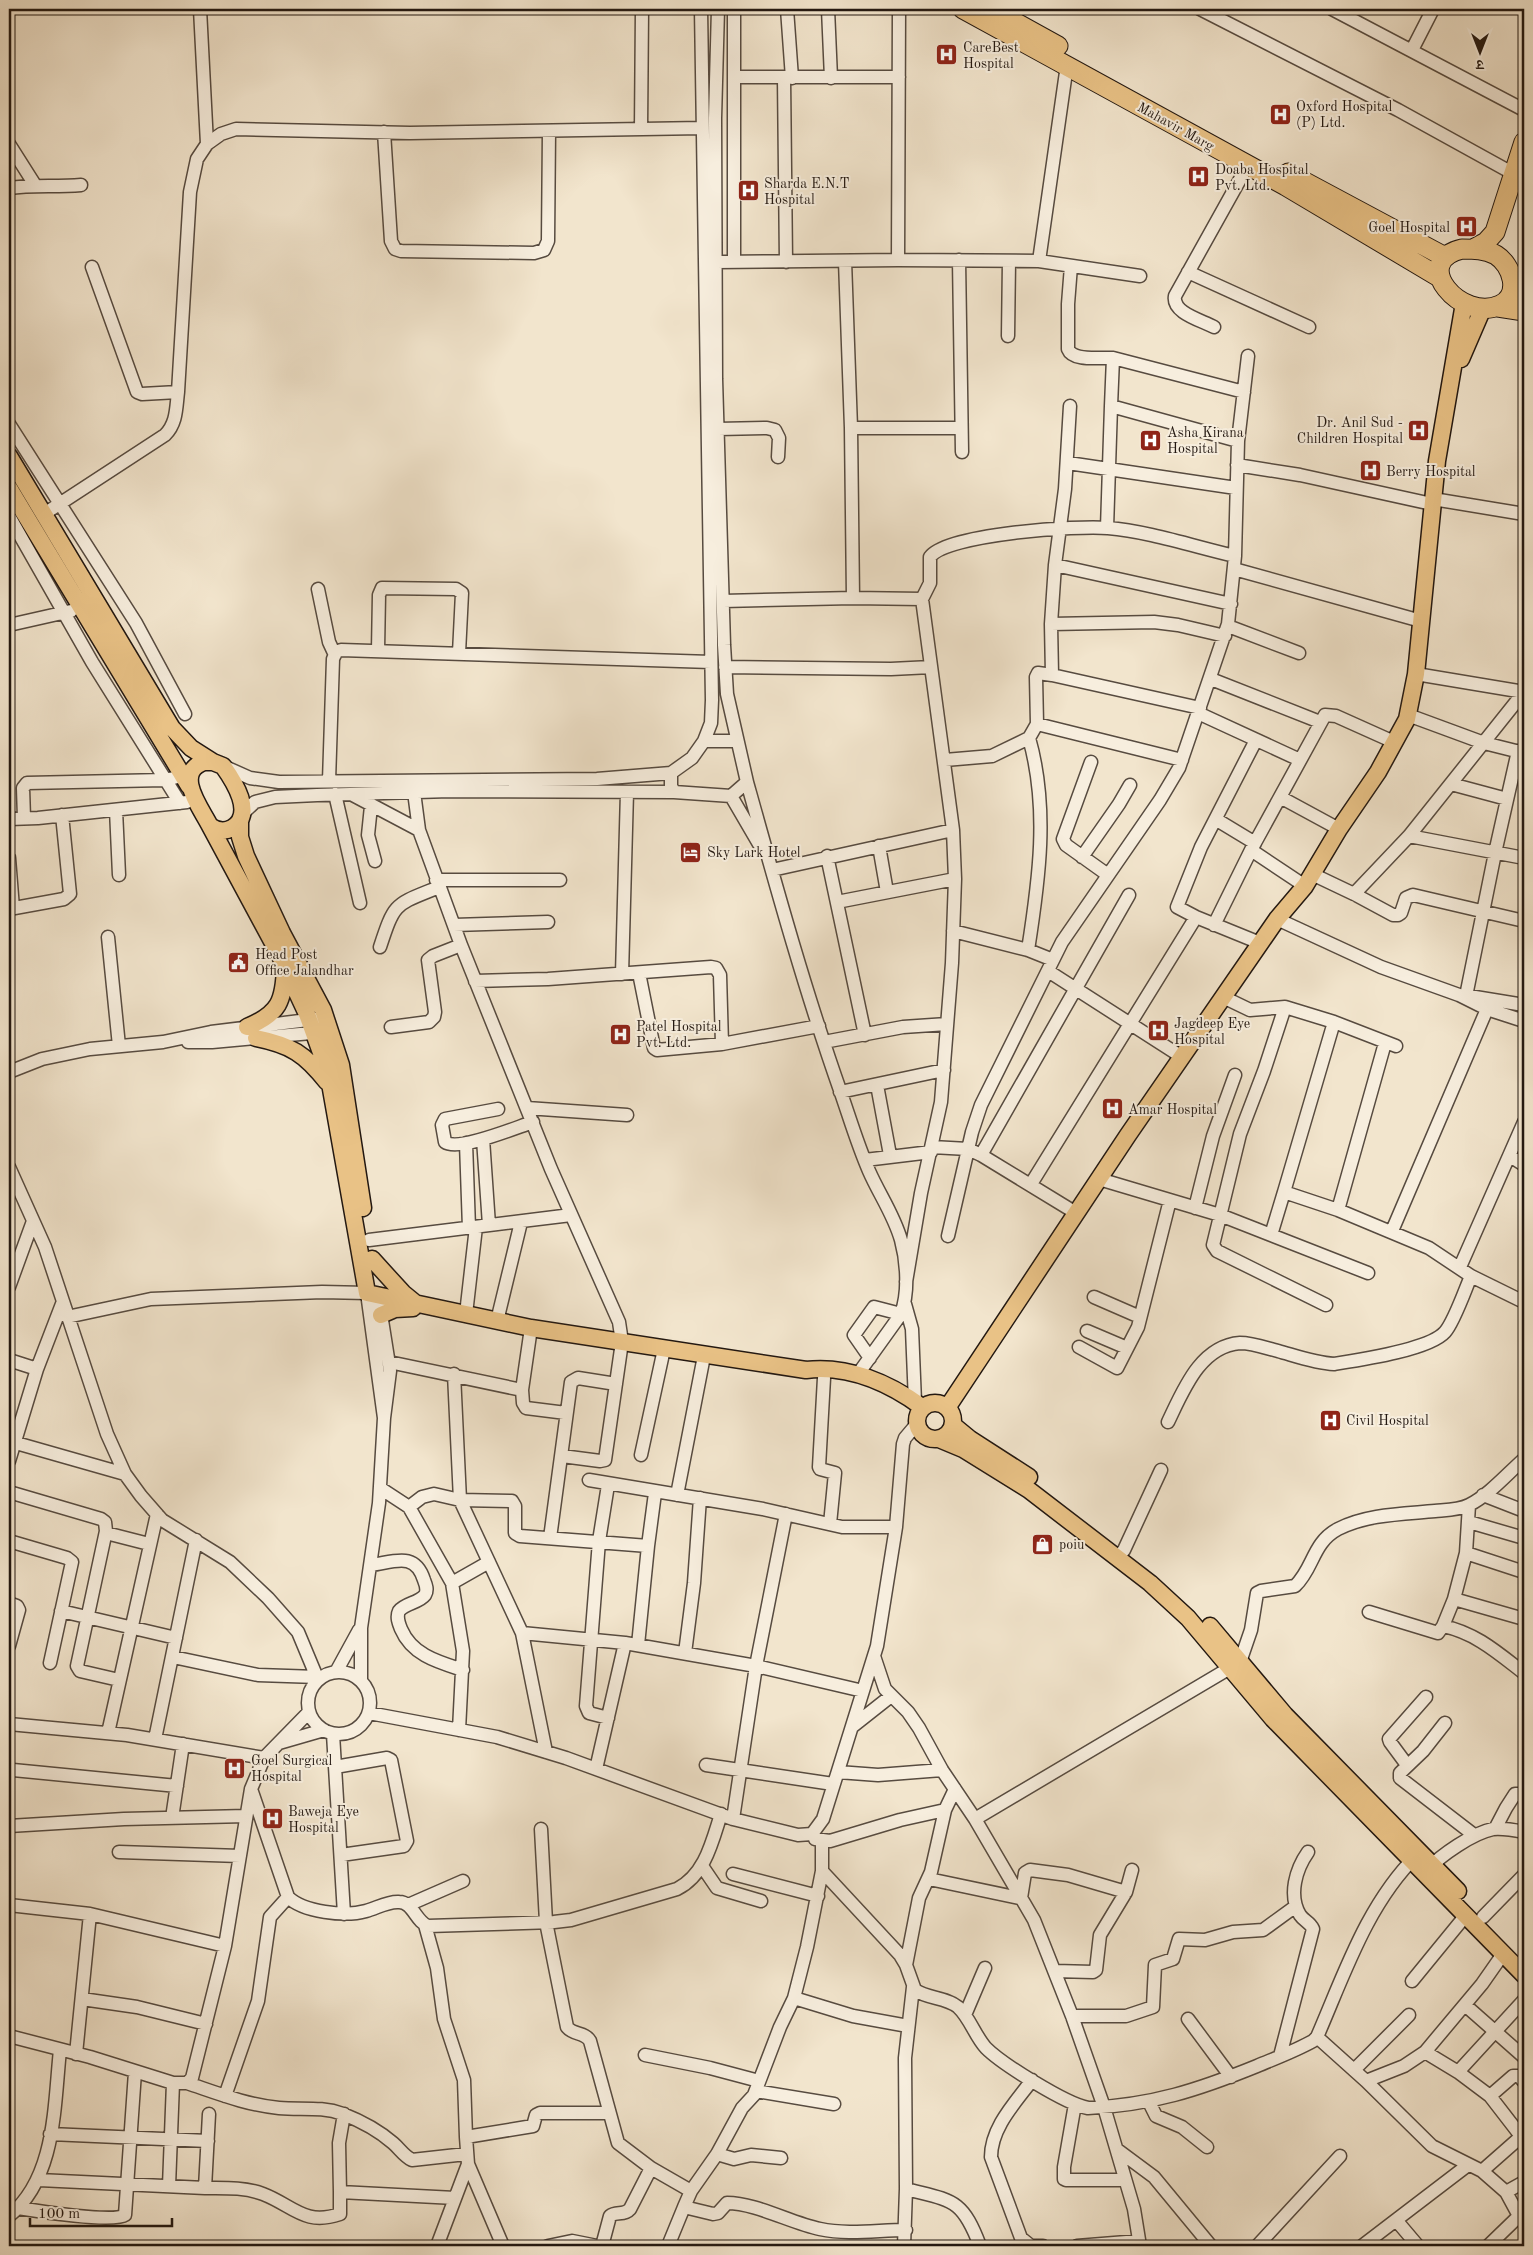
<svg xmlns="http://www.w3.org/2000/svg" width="1533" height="2255" font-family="'Old Standard TT','Noto Serif Devanagari',serif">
	<rect width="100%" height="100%" fill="#f2e5cd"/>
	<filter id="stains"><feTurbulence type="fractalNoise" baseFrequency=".004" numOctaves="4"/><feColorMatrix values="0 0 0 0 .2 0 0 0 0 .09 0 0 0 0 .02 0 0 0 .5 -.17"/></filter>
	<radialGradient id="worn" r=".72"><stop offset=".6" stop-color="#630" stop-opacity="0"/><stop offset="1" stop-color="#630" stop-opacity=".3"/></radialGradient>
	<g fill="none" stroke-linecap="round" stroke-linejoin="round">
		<defs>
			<path id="minor" d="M200,9l7,135
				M701,9l11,691 -1,23 -7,18
				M718,9l-3,109 1,261 8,266 3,49 20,88 -16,14 -57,-4 -3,-6v-13l21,-15 12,-17h33
				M734,9v253
				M787,9l5,69
				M828,9l3,69
				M1200,9l198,101 116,64
				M1332,9l192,101
				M1412,50l21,-41
				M734,77h165
				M784,78l2,184
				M641,129l1,-120
				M384,132l7,109 4,8 6,2 133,2 10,-3 4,-9 1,-110
				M9,144l26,41
				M1524,176v1
				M1521,186l3,1
				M9,188c24,-3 47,-1 72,-3
				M898,260l1,-251
				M959,260l3,192
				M845,261l6,167 2,170
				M1039,261l28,-196
				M716,262l182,-2 141,1 101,15
				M1071,266l-3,38v45c5,13 33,8 45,9l-2,48 127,35
				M92,267l45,125 5,2 36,-2
				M1188,272l121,55
				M1214,327c-13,-7 -42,-14 -39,-31l73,-131
				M1008,336l1,-75
				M1113,358l131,34
				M9,424l127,199 49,91
				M851,428h110
				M718,429l49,-1 8,2 4,8 -1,19
				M1068,463l168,25
				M1237,465l63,10 132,29
				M1433,499l91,15
				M44,514l121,-79c12,-12 11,-27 13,-43l12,-200 7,-33 10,-15 14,-10 15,-5 174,4 292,-5
				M9,516l83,146 88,141
				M1107,528l4,-122
				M1055,565l176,39
				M1234,569l187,52
				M318,589l11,53 6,13
				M723,601l130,-3 69,1
				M1051,624l103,-2 24,3 47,11
				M9,625l62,-14
				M1228,626l71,27
				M378,650l1,-55 3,-7 74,1 6,4 -3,60
				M725,667l166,2 40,-2
				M1416,674l108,18
				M1052,675l-1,-51 4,-59 10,-76 5,-83
				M1211,679l109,43
				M1198,713l102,47
				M1408,715l76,28 40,10
				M1037,724l145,36
				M1029,738l8,-14 -1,-47 2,-4 14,2 148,33
				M1256,740l-55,107 -24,60 19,10 64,26
				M945,760l47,-4 37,-18c20,70 10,142 -1,212
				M1091,762l-28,77 3,6 42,30
				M223,766l27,12 29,4 318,-3 74,-6
				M329,781l4,-122 3,-7 5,-2 370,12
				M747,782c29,104 58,209 94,311 9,26 17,53 28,78 10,23 25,44 32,69 6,22 8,52 0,74l-43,60
				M1451,784l56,15
				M414,792l5,38 42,115 90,224 68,153 3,20 -17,118 -5,1 -38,-5
				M335,794l25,109
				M351,794l68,36
				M731,796l28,48
				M1280,797l59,32
				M371,806l-3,29 7,26
				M116,810l3,65
				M242,814l13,-12 20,-5 42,-2 133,-4 224,1
				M24,818l-1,-30 4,-5 137,-3 19,-4
				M9,819l29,-1 149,-16
				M1217,820l38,23
				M1409,836l115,22
				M879,846l8,46
				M1251,850l54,36
				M827,856l38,179
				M1082,857l37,-53 11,-19
				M9,858l4,50
				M772,870l181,-40
				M1312,874l42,20 39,21h5l3,-2 5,-15 7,-3 111,26
				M436,880h124
				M1354,894l55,-58 115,-144
				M837,902l118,-23
				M9,909l55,-10 6,-5 -8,-79
				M1277,919l104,48 78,28 28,14 37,12
				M454,925l94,-3
				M1214,925l37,-75 74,-135 11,1 58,26
				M953,931l75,19 25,10
				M108,937l11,109
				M380,947c15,-46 15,-42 59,-60
				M1048,971l134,86
				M639,973l15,75 3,2 65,-6 97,-18
				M622,974l5,-182
				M475,981l73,-2 163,-12 5,1 4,7 2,69
				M1466,996l29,-143 23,-102
				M1469,996l55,9
				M1223,997l27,13 35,-3 49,15 62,24
				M1285,1007l-21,64 -24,63 -27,111 4,6 109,54
				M1334,1022l-50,170 54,18 91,38 42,28 53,26
				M391,1027l38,-5 5,-5 1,-5 -7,-52 5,-4 28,-11
				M188,1042h24l110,-10
				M824,1042l79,-15 44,-3
				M9,1072l33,-13 48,-10 73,-7 48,-10 105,-13
				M877,1085l13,70
				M840,1092l104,-22
				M527,1108l100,7
				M498,1109l-53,10 -3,6 3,17c13,10 72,-15 88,-20
				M483,1139l6,86
				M466,1143l3,85
				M932,1147l36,2 13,6 95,58
				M981,1155l148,-260
				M1510,1156l14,9
				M865,1160l66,-8
				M9,1167l36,80 62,187 18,40 16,22 21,24 68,42 38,36 30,34 20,48
				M1099,1179l121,36 148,58
				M1031,1184l165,-267
				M1195,1208l18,-72 22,-61
				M1338,1210l47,-167
				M1392,1231l95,-222
				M1271,1235l13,-43
				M948,1236l24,-104 9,-27 81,-163 98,-142 19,-32 49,-144 7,-68 3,-115 10,-85
				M369,1240l202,-25
				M1460,1267l64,-145
				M906,1282l15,-89 20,-91 11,-139 3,-84 -2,-49 -31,-231 8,-16v-26c16,-23 149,-32 178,-29 39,3 88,19 127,28
				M9,1287l24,-66
				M1094,1297l46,20
				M905,1304l7,25 3,73
				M466,1314l10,-87
				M67,1317l84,-18 171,-7 45,1 17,125
				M497,1321l24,-99
				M1087,1331l40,17
				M1079,1347l38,21 21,-41 32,-127
				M870,1358l-16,-23 20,-28 27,7
				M9,1360l28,9
				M389,1362l133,28 9,-62
				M454,1374l6,126 62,133 24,119
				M824,1378l-5,89 1,2 15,4 -5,51
				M522,1390l1,13 3,5 40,5
				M1168,1422c15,-31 32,-76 72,-79 13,0 26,5 38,8 18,5 37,12 56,13 25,-4 95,-14 111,-32 9,-10 20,-42 26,-56
				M9,1441l116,33
				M641,1455l23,-106
				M9,1461l28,-92 25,-65
				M589,1480l174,29 79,18h54
				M608,1485l-9,56 -13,165 3,7 19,5
				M380,1488l29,19 13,-10 12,-3 26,6 52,1 3,5v27l5,3 128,10 -10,99
				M9,1492l92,27 4,3 1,9 -29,135 3,5 39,9
				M677,1495l27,-139
				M1483,1495l41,16
				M409,1507l43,76 37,-21
				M1469,1522l55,16
				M106,1533l43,11
				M550,1538l21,-156 7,-4 38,6
				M9,1541l58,17 5,4 -22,101
				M648,1546l7,-53
				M1466,1553l58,19
				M1117,1558l7,-8 37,-80
				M371,1565c23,-3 44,-14 53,15 2,5 4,10 1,15 -6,8 -20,8 -26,16 -3,6 0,13 2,18 11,26 37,33 62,41
				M452,1583l11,68 -4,79
				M1454,1599l12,-46 3,-48
				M9,1603l8,3 2,4 -10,36
				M61,1611l115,27
				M1369,1612l69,21 5,-7 11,-27 70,20
				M1443,1626c33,7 55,27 81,47
				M522,1633l103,10 131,23 107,25
				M685,1653l9,-70 6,-85
				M874,1656l11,33 23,23 11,16 23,42 33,49 59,101 38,96 32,91 30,102 6,37
				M173,1657l85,18 59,2
				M308 1703a31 31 0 1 1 62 0a31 31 0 1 1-62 0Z
				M336,1672l23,-42
				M361,1680v-52l18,-125 5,-85 6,-47 -12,-76
				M369,1713l128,24 69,21 167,61 65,16 14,-1 11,-15 54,-173 19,-119 7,-83 2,-6 11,-13
				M1445,1723l-22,28 -23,22v5l74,57
				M9,1724l118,11 137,23
				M853,1726l38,-30
				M108,1733l49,-219
				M333,1734l11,180
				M155,1739l41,-199
				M279,1743l45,-13
				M706,1765l127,19
				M1407,1765l-17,-23 -1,-3 37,-42
				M335,1767l52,-9 4,2 16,81 -3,5 -63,9
				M596,1769l29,-126
				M13,1770l164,16
				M838,1772l40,3 64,-5
				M251,1789l37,108c15,15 57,20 78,14 11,-3 22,-10 33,-9 14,0 17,20 29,24l126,-4 17,-2 106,-31c28,-14 35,-47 44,-75
				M172,1818l11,-74
				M733,1819l23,-153 30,-152
				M975,1819l265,-157 11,-32 6,-37 4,-2 34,-5c19,-18 17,-43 43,-57 29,-15 65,-15 97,-18 11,-1 24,-1 34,-6 20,-10 38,-31 55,-46
				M9,1826l115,-7 122,-3
				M541,1829l5,93 21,105c6,8 18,5 23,14l28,102 33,25 40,23
				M1495,1829l11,-21 9,-14h9
				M815,1839l15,2 70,-21 45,-10
				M822,1841v30l78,84 6,10 9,25c13,9 31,7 43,17 12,11 17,29 28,41 16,16 80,56 102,60 64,-3 110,-18 169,-42 19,-8 38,-15 56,-25l4,-4c27,-62 50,-133 100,-182
				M119,1852l121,4
				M702,1866l15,22 44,13
				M1427,1870c14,-15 46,-37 66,-41 10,-1 21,1 31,3
				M733,1874l85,22
				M929,1879l90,19h2l4,-25 5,-3 38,5 58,17
				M9,1905l81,9 135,32
				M408,1905l55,-24
				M1483,1917l41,-42
				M425,1925l12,43 7,51 20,61 2,57
				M906,1965l13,-67 12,-26 14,-62 10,-21
				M1055,1971l38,1 3,-2 4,-35 26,-43 6,-22
				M1412,1981l54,-66
				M794,1998l59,18 55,10
				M82,1999l55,8 69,17
				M1465,2005l59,52
				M965,2015l20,-47
				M1072,2016h54l27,-9 2,-42 18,-6 6,-20 26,1 28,-8 30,-2 33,-24
				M1188,2019l43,58
				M9,2036l81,21 83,26h14l5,-5 33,-132 26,-157 13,-31 45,-46
				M1317,2037l49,44 66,65 50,25 24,21 13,24
				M1425,2052l33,20 66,-72
				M76,2054l14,-140
				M645,2055l65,13 49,13
				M1280,2056l33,-127c-3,-7 -9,-8 -13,-14 -12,-20 -4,-46 8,-63
				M1354,2070l55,-55
				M1458,2072l32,24 34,44
				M1032,2080c-16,22 -41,47 -41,77l30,81 10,8h12
				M1366,2081l38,-15 21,-14 57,-68 21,-30
				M187,2083c30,10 60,22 92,25 22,2 42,-2 64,6 18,7 35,16 50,29 7,6 11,13 19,17l54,-6
				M756,2091l78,13
				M225,2096l33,-95 12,-84 18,-20
				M1490,2096l23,-20h6l5,6
				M1149,2102l7,14 26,11 25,20
				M1075,2104l-11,63v12l2,1h59
				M50,2134l158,7
				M1119,2151l35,26 57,69
				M717,2154l17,5 17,-4 30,3
				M1482,2171l42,-37
				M39,2180l166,8 4,-74
				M169,2186l4,-103
				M205,2188c19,0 40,-1 58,6 31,12 41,32 77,20v-22l115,6
				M906,2189c46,12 56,9 74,57
				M340,2192l-1,-49 5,-29
				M1506,2192l18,-10
				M684,2207l7,-16 26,-37 25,-46 12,-13 26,-68 14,-29 13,-51 15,-76
				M18,2208c18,3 96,15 107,7l10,-143
				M9,2216c47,-38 45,-110 51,-166
				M437,2246l31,-82
				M503,2246l-35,-82 -2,-27 67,-11 3,-11 4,-2h69
				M548,2246l24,-5 25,5
				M602,2246l8,-30c6,-5 14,0 20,-7l21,-41
				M668,2246l16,-39 29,7 5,-1 9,-10c29,0 64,20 93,26 28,6 58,1 86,1
				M904,2246l2,-57 -1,-131 8,-71
				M1077,2246l62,-5
				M1257,2246l83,-90
				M1362,2246l34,-26
				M1418,2246l-22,-26 72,-55
				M1488,2246l31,-30 5,-3"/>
			<path id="major" d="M1461,359l22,-51
				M9,456l163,272 19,20 22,14
				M9,488l180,298
				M204,762h9l10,4c10,14 33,49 9,62 -7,4 -15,3 -22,-2 -9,-18 -37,-53 -6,-64z
				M240,821v16l6,19 36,77 41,77 18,55 22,143
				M210,826l70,130 27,58 21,58 39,221 164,35 275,42c42,-5 83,13 116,37
				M247,1027c32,-13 37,-26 38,-60
				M256,1038c35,7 49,16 71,44
				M372,1259l31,34 11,9
				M381,1315l14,-6 18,-1
				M917 1421a18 18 0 1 1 36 0a18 18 0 1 1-36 0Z
				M947,1408l181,-273 149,-216 28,-33 34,-57 39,-57 29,-53 9,-45 21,-213 27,-158
				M953,1425l17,14 59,38
				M939,1439l24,10 66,41 121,93 38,35 85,101 251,256
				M1210,1626l75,89 173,176"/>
			<path id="highway" d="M963,9l323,177 153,91
				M991,9l67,37
				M1288,173l157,84
				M1462,249c12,0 23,0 34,6 16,10 26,40 4,50 -38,18 -92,-43 -38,-56z
				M1473,249l13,-7 9,-10 29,-90
				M1498,307l26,4"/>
		</defs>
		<use href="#minor" stroke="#574b40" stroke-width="15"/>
		<use href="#major" stroke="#231811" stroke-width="19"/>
		<use href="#highway" stroke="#231811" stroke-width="21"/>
		<use href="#minor" stroke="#f7eede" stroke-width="12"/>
		<use href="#major" stroke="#e9c286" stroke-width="16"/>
		<use href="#highway" stroke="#e9c286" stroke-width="19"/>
	</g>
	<defs>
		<symbol id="hospital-square" viewBox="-11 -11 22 22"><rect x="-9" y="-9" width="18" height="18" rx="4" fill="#8f2418" stroke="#f7eede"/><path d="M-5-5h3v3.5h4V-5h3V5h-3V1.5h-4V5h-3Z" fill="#fff"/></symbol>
		<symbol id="hotel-square" viewBox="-11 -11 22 22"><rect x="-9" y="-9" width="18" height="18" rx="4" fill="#8f2418" stroke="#f7eede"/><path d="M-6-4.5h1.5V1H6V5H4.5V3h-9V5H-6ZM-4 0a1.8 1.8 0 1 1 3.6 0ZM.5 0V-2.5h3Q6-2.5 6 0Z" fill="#fff"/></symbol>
		<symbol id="civic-square" viewBox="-11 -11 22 22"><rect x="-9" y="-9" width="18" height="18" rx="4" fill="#8f2418" stroke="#f7eede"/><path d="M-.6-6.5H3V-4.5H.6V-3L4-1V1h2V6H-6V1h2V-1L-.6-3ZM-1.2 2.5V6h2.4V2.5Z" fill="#fff"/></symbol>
		<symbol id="shop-square" viewBox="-11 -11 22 22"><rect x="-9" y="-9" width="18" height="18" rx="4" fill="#8f2418" stroke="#f7eede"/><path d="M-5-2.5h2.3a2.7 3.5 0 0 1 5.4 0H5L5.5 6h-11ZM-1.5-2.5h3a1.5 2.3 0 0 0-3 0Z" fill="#fff"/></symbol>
	</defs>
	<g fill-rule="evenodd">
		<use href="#hospital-square" x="934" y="42" width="25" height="25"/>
		<use href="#hospital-square" x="1268" y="102" width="25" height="25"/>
		<use href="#hospital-square" x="1186" y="164" width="25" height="25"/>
		<use href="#hospital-square" x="736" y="178" width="25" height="25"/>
		<use href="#hospital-square" x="1454" y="214" width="25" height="25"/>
		<use href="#hospital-square" x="1406" y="418" width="25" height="25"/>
		<use href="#hospital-square" x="1138" y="428" width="25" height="25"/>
		<use href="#hospital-square" x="1358" y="458" width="25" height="25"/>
		<use href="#hotel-square" x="678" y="840" width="25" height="25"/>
		<use href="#civic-square" x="226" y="950" width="25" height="25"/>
		<use href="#hospital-square" x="1146" y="1018" width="25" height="25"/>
		<use href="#hospital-square" x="608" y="1022" width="25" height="25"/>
		<use href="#hospital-square" x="1100" y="1096" width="25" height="25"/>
		<use href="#hospital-square" x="1318" y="1408" width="25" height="25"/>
		<use href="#shop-square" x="1030" y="1532" width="25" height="25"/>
		<use href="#hospital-square" x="222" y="1756" width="25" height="25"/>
		<use href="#hospital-square" x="260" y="1806" width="25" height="25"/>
	</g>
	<g text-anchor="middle" stroke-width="4" stroke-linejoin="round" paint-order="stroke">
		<g font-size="14" fill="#231811" stroke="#f7eede" text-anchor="start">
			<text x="963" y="52">CareBest<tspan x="963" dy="16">Hospital</tspan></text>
			<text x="1296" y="111">Oxford Hospital<tspan x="1296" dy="16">(P) Ltd.</tspan></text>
			<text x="1215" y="174">Doaba Hospital<tspan x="1215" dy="16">Pvt. Ltd.</tspan></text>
			<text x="764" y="188">Sharda E.N.T<tspan x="764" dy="16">Hospital</tspan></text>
			<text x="1450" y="232" text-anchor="end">Goel Hospital</text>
			<text x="1403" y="427" text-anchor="end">Dr. Anil Sud -<tspan x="1403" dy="16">Children Hospital</tspan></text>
			<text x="1167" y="437">Asha Kirana<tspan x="1167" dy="16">Hospital</tspan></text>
			<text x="1386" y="476">Berry Hospital</text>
			<text x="707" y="857">Sky Lark Hotel</text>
			<text x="255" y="959">Head Post<tspan x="255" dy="16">Office Jalandhar</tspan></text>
			<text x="1174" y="1028">Jagdeep Eye<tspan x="1174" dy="16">Hospital</tspan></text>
			<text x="636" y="1031">Patel Hospital<tspan x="636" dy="16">Pvt. Ltd.</tspan></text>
			<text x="1128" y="1114">Amar Hospital</text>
			<text x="1346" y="1425">Civil Hospital</text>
			<text x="1059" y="1549">poiu</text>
			<text x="251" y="1765">Goel Surgical<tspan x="251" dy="16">Hospital</tspan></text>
			<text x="288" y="1816">Baweja Eye<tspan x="288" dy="16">Hospital</tspan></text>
		</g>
		<g font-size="14" fill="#231811" stroke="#f7eede">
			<text transform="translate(1176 126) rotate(29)" y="5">Mahavir Marg</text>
		</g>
	</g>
	<rect width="1533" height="2255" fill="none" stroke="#f2e5cd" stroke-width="30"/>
	<rect x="10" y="10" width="1513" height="2235" fill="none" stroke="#231811" stroke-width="2.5"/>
	<rect x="15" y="15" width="1503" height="2225" fill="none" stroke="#231811"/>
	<g transform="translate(1480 52) rotate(180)" stroke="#f7eede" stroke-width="4" paint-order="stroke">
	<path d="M0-4L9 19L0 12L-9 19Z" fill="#231811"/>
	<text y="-8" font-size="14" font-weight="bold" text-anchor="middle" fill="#231811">उ</text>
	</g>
	<path d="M30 2218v8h142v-8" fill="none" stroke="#231811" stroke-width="2.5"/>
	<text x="38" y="2218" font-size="15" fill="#231811" stroke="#f7eede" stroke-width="4" paint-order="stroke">100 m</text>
	<rect width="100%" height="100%" filter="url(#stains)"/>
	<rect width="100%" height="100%" fill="url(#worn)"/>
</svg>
